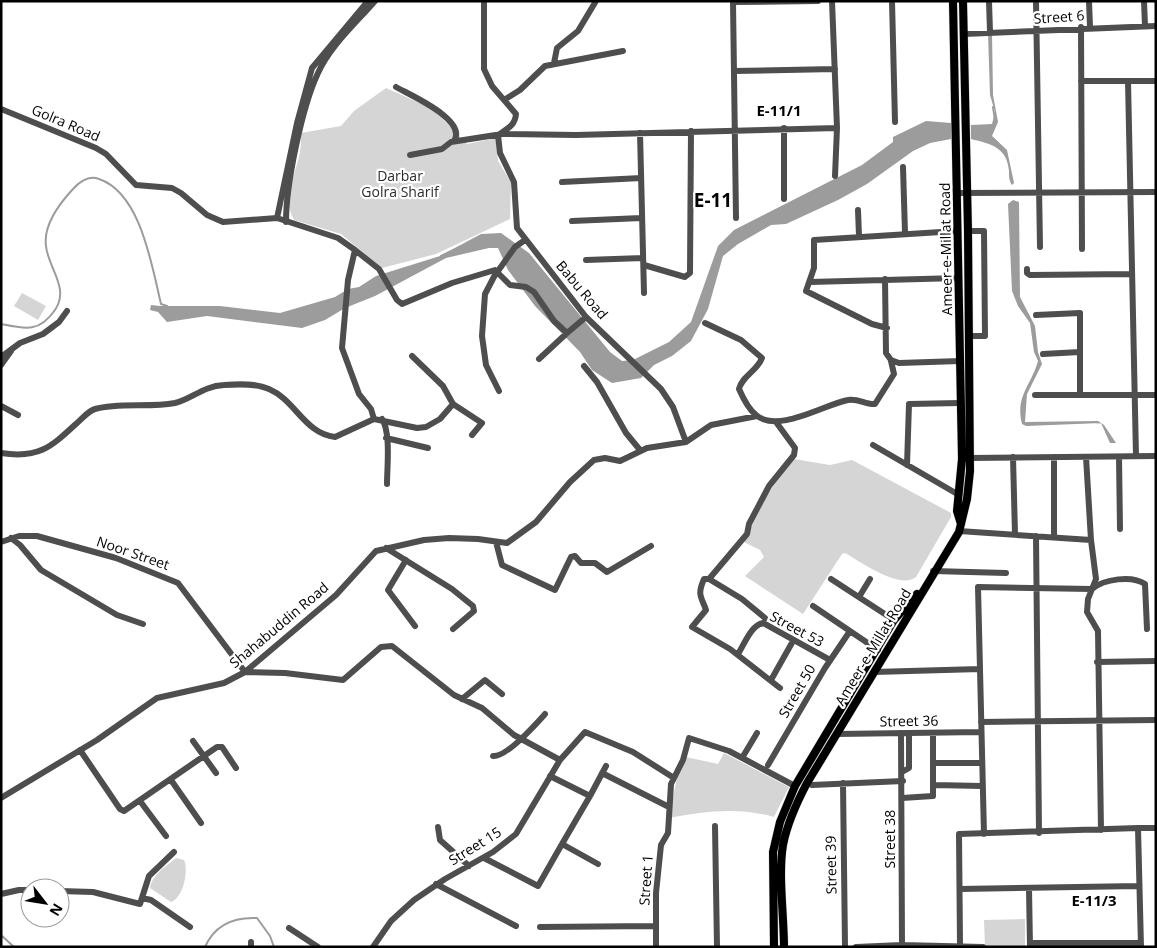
<svg xmlns="http://www.w3.org/2000/svg" width="1157" height="948" font-family="'Open Sans',sans-serif">
	<rect width="100%" height="100%" fill="#fff"/>
	<path fill="#d5d5d5" d="M386,88l47,21 34,35 29,-6 2,23 13,21 -1,37 -74,35 -54,14 -41,-34 -47,-14c-13,-23 2,-45 6,-68 1,-6 1,-13 1,-19l40,-7 13,-15z
		M22,293l24,13 -8,14 -24,-14z
		M794,459l36,6 22,-5 99,53v4l-35,60c-16,13 -55,-15 -71,-24l-3,1 -39,60 -58,-38 19,-19 -4,-7 -16,-8 24,-49z
		M724,753l65,34 -15,30c-35,-10 -70,-6 -105,1l9,-46 8,-15 32,7z
		M176,858l8,2c5,11 -1,38 -13,42l-21,-14c2,-13 16,-22 26,-30z
		M1025,919v28h-40l-1,-27z"/>
	<path fill="#9c9c9c" d="M988,33h4l1,62 5,27 -6,14 15,14 7,33 -2,2c-3,-4 -3,-9 -3,-14 -2,-24 -18,-27 -38,-32v-14l21,-1 3,-12 -5,-17z
		M926,121l25,2v16l-21,4 -17,8 -46,33 -29,16 -52,24 -15,1 -33,19 -15,12 -15,53 -17,32 -19,15 -18,9 -13,13 -29,5 -20,-13 -12,-18 -45,-46 -27,-36 -10,-22h-9l-43,10 -71,38 -30,12 -20,12 -23,8 -95,-12 -40,6 -9,-10 -8,-2 1,-5 9,1h60l60,7 55,-16 13,-8 11,-2 17,-11 64,-20 41,-22 20,-1 28,20 81,99 12,9 11,-1 36,-18 22,-20 27,-76 16,-16 128,-65 31,-23v-5z
		M1013,200l6,2 1,95 15,29 3,26 4,12 -15,30 -2,28 73,-1 6,4 12,18h-6l-9,-20 -75,3 -4,-2c-7,-28 9,-38 16,-63l-4,-9 -4,-29 -12,-17 -6,-15 -4,-87z"/>
	<g fill="none" stroke-linecap="round" stroke-linejoin="round">
		<path stroke="#9c9c9c" stroke-width="2" d="M993,107l2,13
			M990,136l8,7
			M441,256l21,-10
			M1,324c24,5 38,9 54,-14 15,-22 -7,-42 -9,-64 -3,-21 14,-43 27,-57 6,-7 16,-14 26,-10 42,14 53,88 62,125l6,2
			M1,935l13,12
			M205,947c10,-23 29,-30 52,-29l13,18 4,11"/>
		<defs>
			<path id="major" d="M953,1l9,458 -5,52 4,13
				M774,947l-1,-95 7,-30 15,-36 99,-166 23,-26
				M784,947c0,-31 -6,-72 -1,-102 4,-21 14,-43 24,-62l152,-251 8,-33 3,-28 -2,-240 -5,-230"/>
		</defs>
		<use href="#major" stroke="#dbdbdb" stroke-width="9"/>
		<path stroke="#4e4e4e" stroke-width="6" d="M484,1v68l8,17 24,28c-1,12 -9,15 -18,21l2,18 14,29 3,46 69,89 75,72 12,18 13,35
			M832,1l5,127 -2,48
			M892,1l3,121
			M989,1l1,31
			M1036,1l4,246
			M1089,1l1,26
			M1144,1l1,25
			M1081,27l1,222
			M964,34l192,-8
			M554,63l3,-15 21,-17 18,-30
			M734,71l101,-2
			M1081,81h75
			M1128,81l8,375
			M396,87c14,8 72,33 58,54
			M504,100l16,-10 25,-24 78,-15
			M1,109l95,39 10,6 30,31 36,3 9,5 26,22 16,7 54,-4 61,20 17,12 -7,30 -6,68 17,46 12,15 3,10
			M784,128v71
			M640,133l4,160
			M410,155l32,-6 9,-7 51,-8 74,1 261,-7
			M903,167l2,66
			M562,182l79,-4
			M958,193l198,-1
			M858,210l1,26
			M277,218l20,-95 15,-55 56,-67
			M736,218l-3,-216 85,-1
			M572,221l69,-3
			M286,222c0,-38 16,-115 32,-149 12,-27 38,-50 57,-72
			M968,231h16l1,105h-15
			M355,250l24,19 18,31 5,4 50,-21 43,-13 15,15 16,2 8,5 20,29 13,12 19,-16
			M586,260l57,-2
			M644,265l41,12 5,-4 1,-142
			M1027,269v4l3,2 102,-1
			M497,271l-12,23 -3,42 4,29 13,26
			M498,271l17,-24 10,-7
			M885,279l1,74 5,7 8,3 61,-2
			M810,282l149,-4
			M1036,315l44,-2v81
			M705,323l36,17 21,18c-5,13 -20,18 -23,31 4,9 9,20 17,26 22,19 69,-11 92,-15 10,-2 18,5 27,4l19,-30 -3,-13
			M887,328l-15,-4 -66,-33 8,-23v-28l143,-9
			M1043,354l37,-2
			M1,357l19,-14 23,-9 16,-12 8,-11
			M539,359l28,-26
			M1,365l10,-14
			M584,366l13,16 29,51 14,17
			M1035,395h121
			M453,404l29,19 -10,12
			M1,406l17,9
			M382,419c9,13 5,49 5,65
			M776,422l19,26 -1,7 -25,31 -20,38 -2,10 -38,45h-5c-7,16 -3,17 2,31l-14,17 38,22 50,39
			M386,438l42,10
			M873,445l86,50
			M1,453c38,6 50,-6 76,-30 6,-5 11,-12 18,-14 25,-7 54,-1 80,-6 17,-4 28,-17 49,-18 14,-1 32,-2 45,4 26,11 36,45 66,48l39,-18 43,9 9,-1 14,-8 13,-15 -10,-18 -31,-30
			M1013,457l2,77
			M1086,457l5,83 5,39 -8,20 -1,13 11,19 3,199
			M1119,457l1,72
			M970,458l186,-2
			M907,465l2,-61 51,-1
			M959,531l132,9
			M1036,536l3,297
			M1054,537v-80
			M11,538l9,7 21,25 76,45 26,9
			M1,542l18,-6h18l79,22 62,25 67,89 40,1 58,7 38,-33 11,-1 62,49 28,13 32,27 46,25
			M496,542l6,23 53,25 16,-33 4,-1 6,7h14l12,9 44,-26
			M386,548l66,41 21,17 1,5 -21,18
			M406,560l-18,30 27,36
			M933,571l73,2
			M709,579l33,20 23,19
			M831,579l63,41
			M859,597l11,-18
			M813,606l65,44
			M738,654c6,-9 13,-29 25,-31l67,37
			M1097,662l59,-1
			M874,672l106,-3
			M771,680l22,-39
			M462,699l23,-19 17,14
			M981,722l175,-2
			M901,733l1,212
			M837,734l144,-2
			M193,741l23,32
			M80,750l40,59 4,2 93,-64h5l14,21
			M493,756c13,2 43,-32 52,-42
			M742,758l15,-25
			M933,763h49
			M768,765l57,-97 25,-37
			M902,772l7,-4v-35
			M602,773l67,34
			M550,776l40,20 -28,48 36,20
			M171,780l30,43
			M807,783l5,2 91,-4
			M843,783l2,164
			M934,785l48,1
			M590,796l16,-30
			M1,798l96,-58 60,-42 67,-15 21,-11 91,-77 40,-44 48,-11 25,-2 29,1 29,4 29,-21 34,-40 24,-22 11,-2 15,3 27,-13 39,-6 25,-17 46,-9
			M902,798l31,-2v-63
			M140,801l26,35
			M715,826l2,121
			M438,827l2,13 29,26
			M984,834l-6,-247 114,2c12,-10 40,-14 53,-5l2,45
			M484,858l54,28 24,-42
			M436,884l80,42
			M1029,888l1,59
			M960,889l179,-3
			M60,891l33,1 47,12 9,-28 25,-24
			M1,894l18,-4h11
			M142,898l9,2 39,27
			M540,927l116,-1
			M289,928l29,19
			M1030,943h111
			M960,945l-1,-111 179,-6
			M251,947v-5
			M373,947l18,-26 23,-21 31,-21 48,-27 23,-18 44,-74 25,-28 48,20 41,26
			M656,947v-54l5,-48 7,-12 3,-49 12,-24 6,-22 40,13 66,35
			M856,947l46,-2 81,2
			M1141,947l-3,-119h18"/>
		<use href="#major" stroke="#000" stroke-width="8"/>
	</g>
	<g text-anchor="middle" stroke-width="4.5" stroke-linejoin="round" paint-order="stroke">
		<g font-size="14" fill="#000" stroke="#fff">
			<text transform="translate(1059 17) rotate(-4)" y="5">Street 6</text>
			<text transform="translate(66 123) rotate(23)" y="5">Golra Road</text>
			<text transform="translate(946 249) rotate(-91)" y="5">Ameer-e-Millat Road</text>
			<text transform="translate(582 290) rotate(50)" y="5">Babu Road</text>
			<text transform="translate(133 553) rotate(19)" y="5">Noor Street</text>
			<text transform="translate(279 625) rotate(-40)" y="5">Shahabuddin Road</text>
			<text transform="translate(797 629) rotate(28)" y="5">Street 53</text>
			<text transform="translate(873 647) rotate(-59)" y="5">Ameer-e-Millat Road</text>
			<text transform="translate(797 691) rotate(-60)" y="5">Street 50</text>
			<text transform="translate(909 721) rotate(-1)" y="5">Street 36</text>
			<text transform="translate(890 839) rotate(-90)" y="5">Street 38</text>
			<text transform="translate(475 846) rotate(-32)" y="5">Street 15</text>
			<text transform="translate(831 865) rotate(-91)" y="5">Street 39</text>
			<text transform="translate(646 880) rotate(-86)" y="5">Street 1</text>
		</g>
		<g font-size="14" fill="#2c2c2c" stroke="#fff">
			<text x="400" y="181">Darbar<tspan x="400" dy="16">Golra Sharif</tspan></text>
		</g>
		<g font-size="15" font-weight="bold" fill="#000" stroke="#fff">
			<text x="779" y="116">E-11/1</text>
			<text x="1094" y="906">E-11/3</text>
		</g>
		<g font-size="19" font-weight="bold" fill="#000" stroke="#fff">
			<text x="713" y="207">E-11</text>
		</g>
	</g>
	<rect width="1157" height="948" fill="none" stroke="#000000" stroke-width="5"/>
	<g transform="translate(45 903) rotate(121)"><circle r="24" fill="#ffffff" stroke="#999999"/>
	<path d="M0-4L9 19L0 12L-9 19Z" fill="#000000"/>
	<text y="-8" font-size="14" font-weight="bold" text-anchor="middle" fill="#000000">N</text>
	</g>
</svg>
